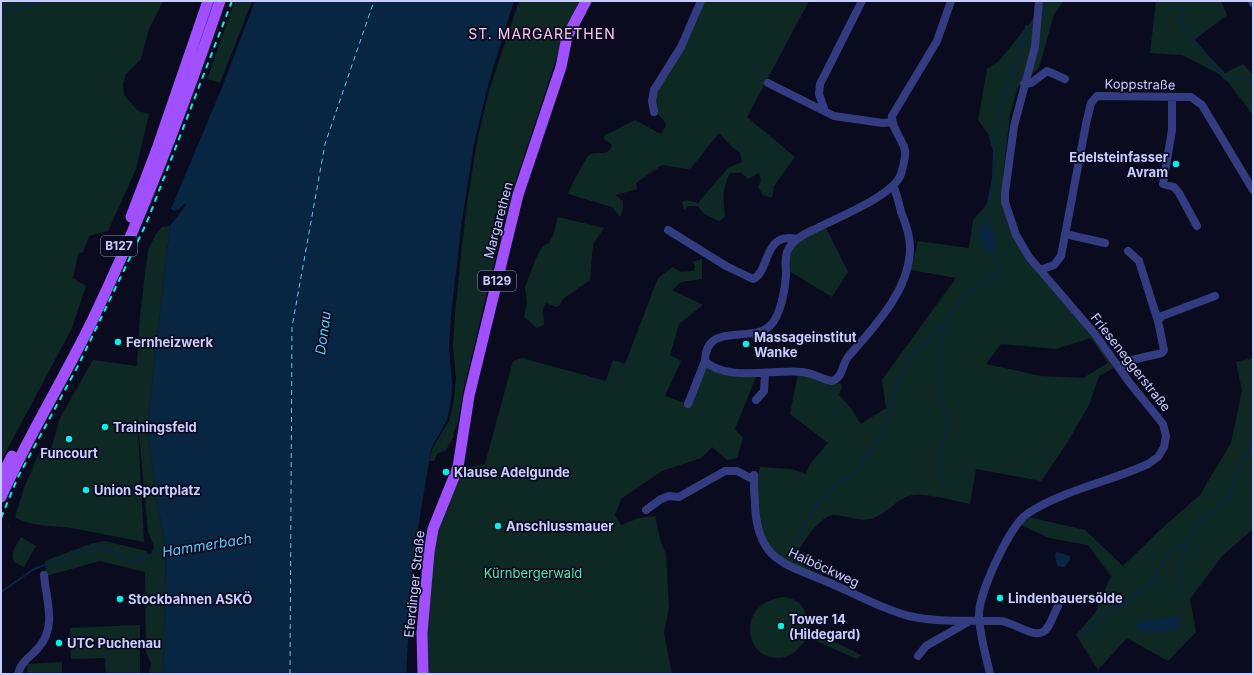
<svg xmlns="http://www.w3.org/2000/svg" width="1254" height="675" font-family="Inter,sans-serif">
	<rect width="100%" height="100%" fill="#0b0b1f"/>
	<path fill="#0e2924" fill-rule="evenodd" d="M1,1h162l-14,28 -8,30 -15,15 -3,10 1,11 14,16 11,3 -13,55 -28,62 -19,5 -6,16 -5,2 -5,24 13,8 -14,42 -71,133z
		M235,1h17l-32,82 -13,-4z
		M519,1h60l-16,37 -47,142 -16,58 -37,154 -5,30 -5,12 1,2 -8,14 -9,4 -3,7h-5l4,-14 16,-26 5,-20 2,-23 -3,-32 2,-33 11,-103 11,-69 12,-50z
		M704,1h105l-62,116 48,40 -21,29 -2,12 -9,-3 -5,-8 3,-6 -2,-8 -11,6 -6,-6h-12c-8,15 -7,27 -5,44l-6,4 -15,-7 -6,-8h-9l-5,4 -2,-8 4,-2 12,3 30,-35 14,-6 -2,-9 -7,-5 -14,-15 -28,35 -4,1 -25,-4 -26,18 1,6 -21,6 7,6v8l-3,8 -8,-10 -44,-13c2,-6 18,-37 21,-39 9,-5 19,3 23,-10l-8,-6v-3l31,-16 26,14 5,-8 -1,-4 -7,-8 -5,-14z
		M1043,1h21l-10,13 -15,54 -21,19 -8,27 -9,82 15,45 77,96 21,31 -15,8 -10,29 -22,38 -26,38 -65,-12 -6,35c-15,-3 -51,-14 -64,-7 -12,5 -20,17 -33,21 -14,5 -26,-3 -39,-3 -15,0 -34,32 -40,44l18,11 45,23 -77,-33 -19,-25 -5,-54 4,-14 31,2 15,5 4,-10 18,-21 -38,-29 8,-40 43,10 1,4 -3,7 12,13 10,16 25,-16 -4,-28 74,-102 -45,-8 7,-29 51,7 4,-28 14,-16 5,-26 1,-27 -5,-17 -10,-14 9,-51 12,-8 42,-52zM1091,338l17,25 -25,15 -42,-2 -55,-12 15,-20 55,5z
		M1156,1h65l6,14 -33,25 31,33 18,-9 10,11v40l-25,-33 -11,-9 -35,-18 -32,-2z
		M558,217l46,11 -11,16 -3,36 -26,18 -5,8 -3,1 -10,-4 -3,6 1,16 -7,3 -13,-11 3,-15 -2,-15 11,-29 7,-12 6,-3 4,-7z
		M170,226l-23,202 12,84 7,36 -3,126h-14l2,-10 -5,-12 -1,-80 -45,-11 -54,15 -1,-15 48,-18 12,-2 41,10 4,6 4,-11 -6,-14 -11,-119 7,129c-22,-4 -45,-9 -67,-13 -20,-4 -44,-1 -62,-12l9,-29 17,-40 10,1 9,-31 33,-58 44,6 3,-50 8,-66 8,-16 6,-7z
		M826,228l22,44 -16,25 -43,-26c1,-31 10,-32 37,-43z
		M702,259v20l-21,3 -9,8 31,15 -24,19 -9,31 11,6 -16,35 26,9 15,-38 50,10 -21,52 8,9 -6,20 -10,2 -15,-13 -11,11 -39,13 -41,28 -6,16 6,10 18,-7 16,-2 6,27 5,11 3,54 -5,25 8,41h-244l-3,-39 10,-93 3,-15 25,-59 22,-4 28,-103 9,-3 84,23 7,-21 12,4 33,-86 15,-11 8,5 13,-1 1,-5 -2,-4z
		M1253,358v171l-31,27 -32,43 6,33 -28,29 -41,-23 -29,32 -22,-35 19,-22 16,-37 -23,-31 -39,-7 -32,-15 7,-7 61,14 38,36 38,-37 39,-34 31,-52 11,-52 -6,-29zM1178,616l-3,15h-32l17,-12z
		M21,537l15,9 -12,21 -10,-5c-4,-9 3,-18 7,-25z
		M783,597c22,3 22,15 28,33l50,25 -4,4 -43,-19 -7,-1c-5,4 -10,12 -15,15 -44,21 -63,-50 -9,-57z
		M140,625v49h-34l-1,-16 -34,1 -1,-31z
		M62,662v12h-34l-1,-10z"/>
	<path fill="#082641" d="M255,1h259l-24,77 -16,66 -12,76 -11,95 -2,34 3,33 -1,19 -4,19 -16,29 -2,12 -16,98 -7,115h-243l3,-126 -7,-36 -12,-84 23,-202 16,-21 -2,-1 -6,6 -4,1 -3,-2 52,-124z
		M988,225l5,5 3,20 -5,4c-9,-4 -15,-19 -10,-28z
		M1057,552l13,4v4l-5,7 -8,-1 -2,-12z
		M1178,616l3,6 -6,9h-32l-7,-5 2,-4z"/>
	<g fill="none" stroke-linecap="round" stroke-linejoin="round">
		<path stroke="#082641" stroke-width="2" d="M1185,1l-4,22 44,56h22l6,3
			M1,10h18l11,-6 17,-3
			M986,228c-3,-13 5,-28 7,-42 2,-19 0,-40 3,-58 6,-35 24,-67 30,-102
			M943,324l-3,40 1,10 -1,9 3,7v18l7,10 -9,30 3,38
			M798,541l18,-36 23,-23 15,-6 23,-34 11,-24 10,-36 10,-24 18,-14 39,-49 35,-22 1,-5 -10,-16
			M1,592l33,-23 63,-22 14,3 11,8 10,4 37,-14
			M1178,594l8,-51
			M1081,636l26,-24 29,-16 20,-15 4,-13 10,-17 16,-8 13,-20 31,-27 8,-27 9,-14 6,-16"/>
		<path stroke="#57ccff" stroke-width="1" stroke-dasharray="5 4" stroke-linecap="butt" d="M290,674l2,-347 33,-183 49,-143"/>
		<path stroke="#333c81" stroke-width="8" d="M1252,1l1,2
			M768,83l66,33 49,7 9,-1
			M1024,84l7,-1 16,-12 18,8
			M1172,97v33l-9,54 11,3 5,6 18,33
			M825,111l-6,-17 1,-10 42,-83
			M654,112l-2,-11 2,-11 27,-43 20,-46
			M668,230l58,36 27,13c17,-7 10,-48 44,-40
			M1065,234l40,9
			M1040,270l14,-5 7,-9 25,-132 5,-21 6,-7 94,1 11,8 51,85
			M1158,321l4,-5 53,-20
			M705,361c1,-40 45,-17 65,-35 11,-11 15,-36 16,-51 0,-9 -2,-19 3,-27 5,-9 15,-14 24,-18 21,-11 81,-34 88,-56 2,-7 5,-17 4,-24 -3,-11 -14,-23 -13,-34l45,-75 14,-40
			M1119,368l13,-8 30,-7 2,-3 -6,-29 -19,-60 -11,-10
			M756,400l8,-9 1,-18
			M688,404l17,-43c21,21 70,8 97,11 11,1 20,7 30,9 11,-3 10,-17 16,-24 26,-30 63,-68 62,-110 0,-12 -4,-23 -9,-35 -2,-8 -4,-19 -8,-26
			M754,475c-1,10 1,21 1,31 3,56 31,58 75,77 26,11 51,26 79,33 30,7 60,4 91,5 12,0 32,17 43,11 7,-4 11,-19 15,-26
			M646,510l15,-11 8,-3 10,1 46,-26h12l17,9
			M918,656l8,-10 42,-24
			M18,674c3,-13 13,-17 21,-27 18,-20 7,-48 5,-72
			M990,674c-4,-19 -11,-40 -11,-60 0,-21 31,-89 48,-100 36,-24 82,-32 121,-50l10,-7 6,-10 2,-11 -3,-12 -34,-42 -34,-48 -66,-77 -13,-22 -11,-33v-9l9,-67 21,-79 4,-46"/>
		<path stroke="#a150ff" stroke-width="11" d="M131,217l26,-68 51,-148
			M1,477l11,-21
			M1,497c27,-61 63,-118 92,-178 50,-104 90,-210 127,-318
			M423,674l-1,-41 7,-81 4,-23 25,-62 11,-71 49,-201 43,-128 6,-30 19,-36"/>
		<path stroke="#00f4e5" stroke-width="2" stroke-dasharray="6 5" stroke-linecap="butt" d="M1,518l17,-41 61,-113 68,-142 85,-221"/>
	</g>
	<g fill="#00f4e5" stroke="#0b0b1f" stroke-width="1.5">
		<circle cx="1176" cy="164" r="4"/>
		<circle cx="118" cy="342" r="4"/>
		<circle cx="746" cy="344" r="4"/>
		<circle cx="105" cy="427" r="4"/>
		<circle cx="69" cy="439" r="4"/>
		<circle cx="446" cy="472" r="4"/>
		<circle cx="86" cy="490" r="4"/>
		<circle cx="498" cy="526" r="4"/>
		<circle cx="1000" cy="598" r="4"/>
		<circle cx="120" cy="599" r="4"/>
		<circle cx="781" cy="626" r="4"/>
		<circle cx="59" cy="643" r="4"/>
	</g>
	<g text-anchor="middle" stroke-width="3.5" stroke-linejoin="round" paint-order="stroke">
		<g fill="#0b0b1f" stroke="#9092bc" stroke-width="1">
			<rect x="101" y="236" width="36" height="20" rx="3"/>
			<rect x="478" y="271" width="38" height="20" rx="3"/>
		</g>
		<g font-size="12" font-weight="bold" fill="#c9ccff">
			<text x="119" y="250">B127</text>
			<text x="497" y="285">B129</text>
		</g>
		<g font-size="13" fill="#c9ccff" stroke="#0b0b1f">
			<text transform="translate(1140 84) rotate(1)" y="5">Koppstraße</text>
			<text transform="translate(498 220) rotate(-75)" y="5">Margarethen</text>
			<text transform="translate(1131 362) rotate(52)" y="5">Frieseneggerstraße</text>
			<text transform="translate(824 567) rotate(25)" y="5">Haiböckweg</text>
			<text transform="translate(414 584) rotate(-84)" y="5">Eferdinger Straße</text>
		</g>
		<g font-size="13" font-weight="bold" fill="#c9ccff" stroke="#0b0b1f" text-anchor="start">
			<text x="1168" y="162" text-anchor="end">Edelsteinfasser<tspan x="1168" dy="15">Avram</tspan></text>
			<text x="754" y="342">Massageinstitut<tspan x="754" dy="15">Wanke</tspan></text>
			<text x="126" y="347">Fernheizwerk</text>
			<text x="113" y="432">Trainingsfeld</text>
			<text x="69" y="458" text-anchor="middle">Funcourt</text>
			<text x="454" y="477">Klause Adelgunde</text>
			<text x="94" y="495">Union Sportplatz</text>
			<text x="506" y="531">Anschlussmauer</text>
			<text x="1008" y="603">Lindenbauersölde</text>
			<text x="128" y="604">Stockbahnen ASKÖ</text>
			<text x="789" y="624">Tower 14<tspan x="789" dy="15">(Hildegard)</tspan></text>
			<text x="67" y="648">UTC Puchenau</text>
		</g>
		<g font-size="13" fill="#4ee6a8" stroke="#0b0b1f">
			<text x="533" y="578">Kürnbergerwald</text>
		</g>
		<g font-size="14" letter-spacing="1" fill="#ffcbf4" stroke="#0b0b1f">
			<text x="542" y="39">ST. MARGARETHEN</text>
		</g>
		<g font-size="14" font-style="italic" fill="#57ccff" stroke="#0b0b1f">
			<text transform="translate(323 333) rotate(-82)" y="5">Donau</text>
			<text transform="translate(207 545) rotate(-9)" y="5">Hammerbach</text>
		</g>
	</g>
	<rect width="1254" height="675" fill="none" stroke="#c9ccff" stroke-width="4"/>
</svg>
